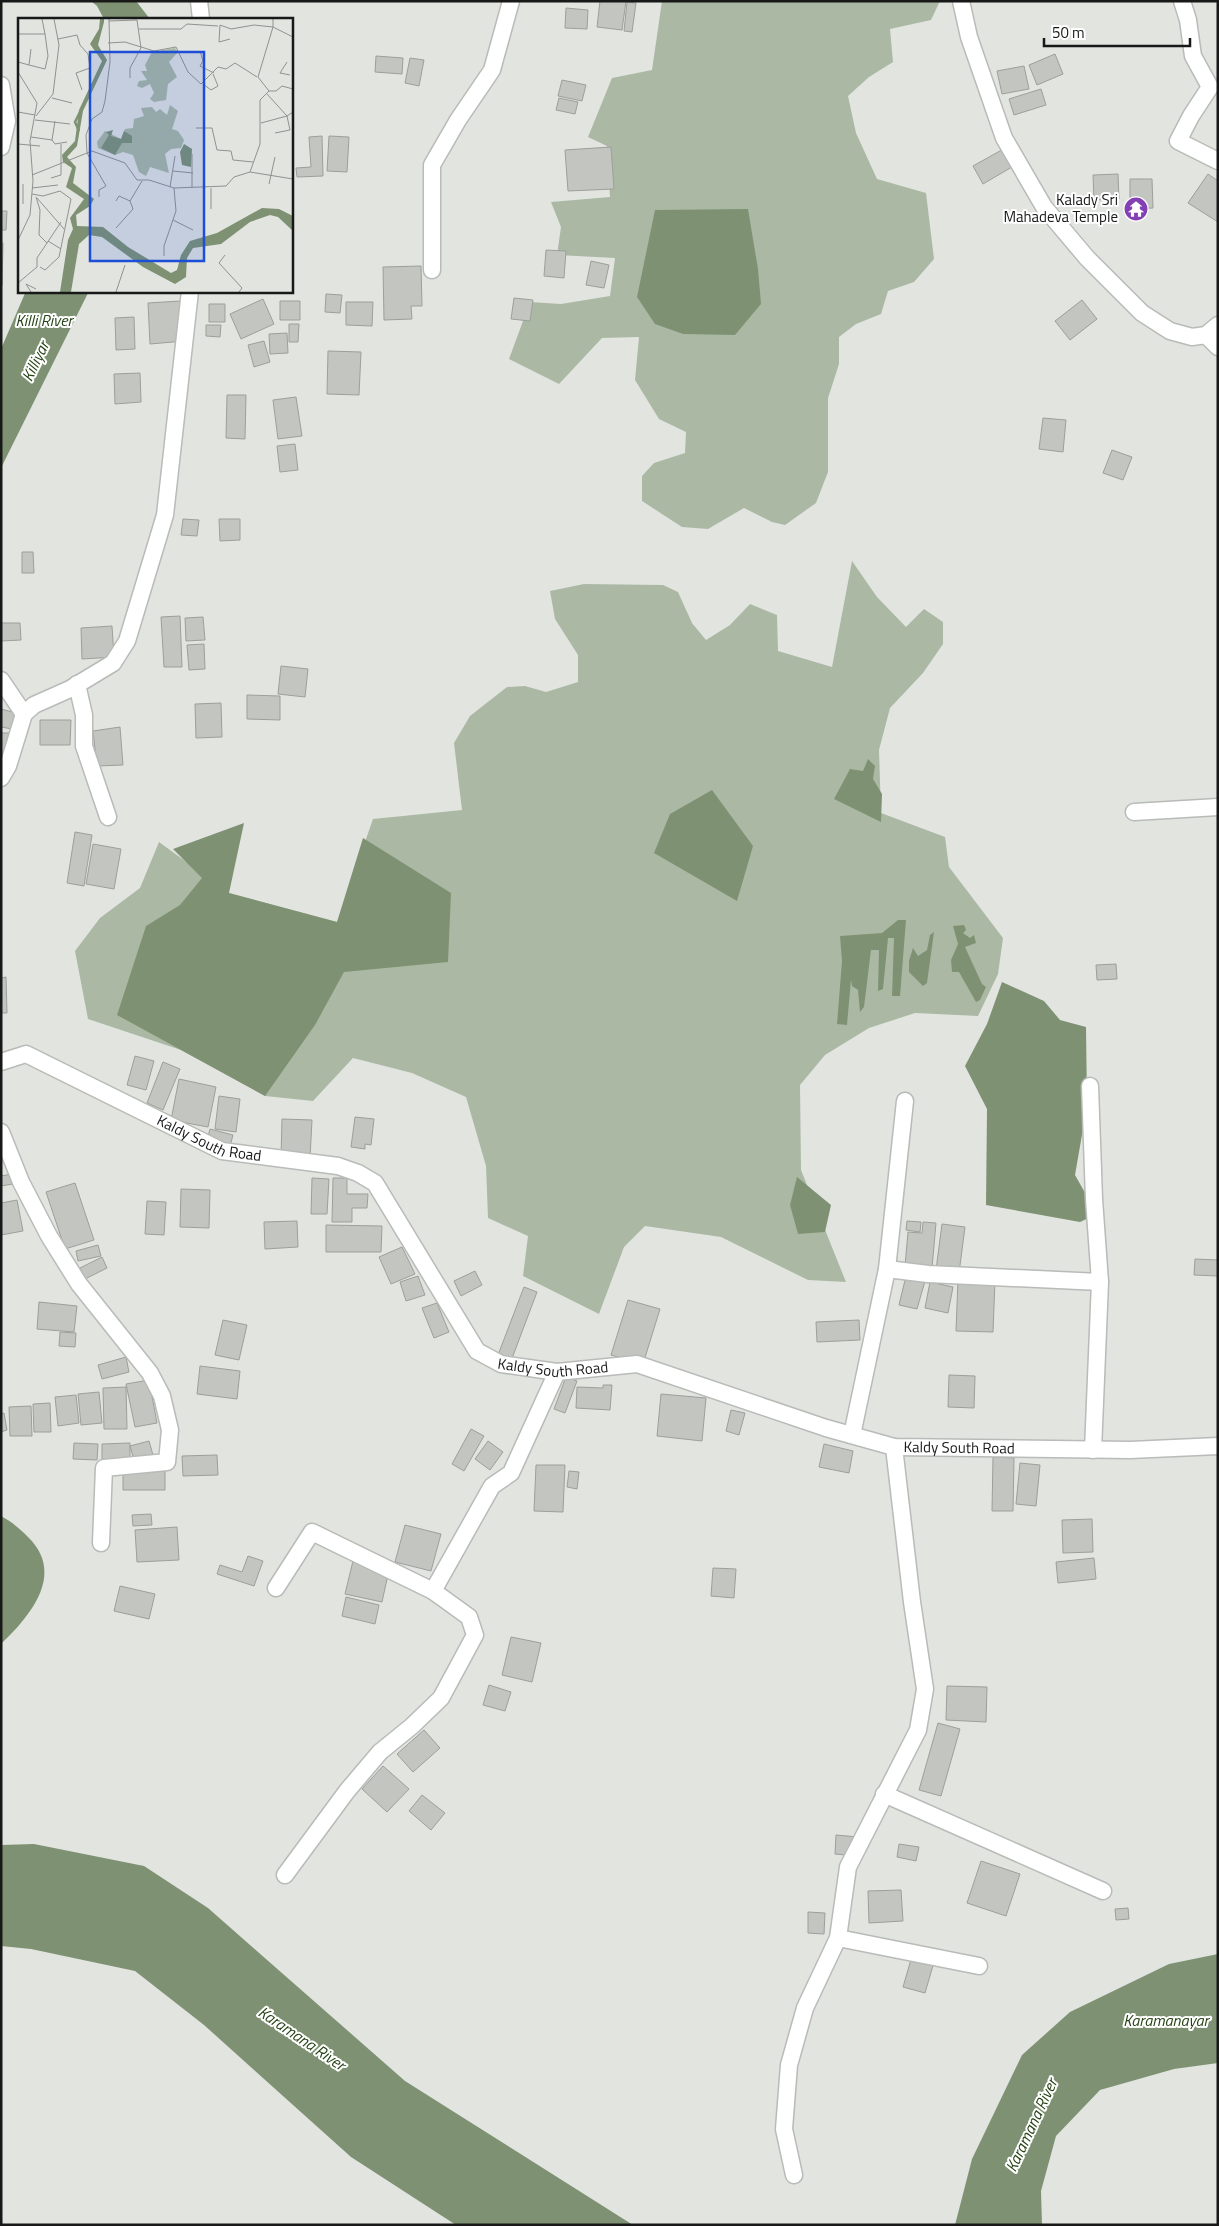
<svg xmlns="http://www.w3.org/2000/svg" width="1219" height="2226" font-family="'Titillium Web',sans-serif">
	<rect width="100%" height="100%" fill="#e2e4e0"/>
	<path fill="#abb9a4" d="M662,1h278l-9,19 -41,9 3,33 -24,15 -21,19 8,37 21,46 49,14 8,66 -20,23 -26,9 -7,23 -25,10 -17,13v27l-11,34v74l-12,31 -31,22 -13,-3 -28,-14 -36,21 -26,-2 -40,-26v-25l12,-13 31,-10 1,-21 -27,-13 -24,-39 4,-43 -37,1 -43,46 -50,-25 21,-57 31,2 49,-8 5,-38 -58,-3 4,-28 -10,-25 59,-5 -3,-51 -19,-9 24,-59 40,-8z
		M852,561l25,36 29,30 18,-18 19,13v22l-20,29 -33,35 -11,42 2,63 64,24 4,30 54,71 -5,36 -20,42 -63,-3 -46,15 -44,27 -25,30 1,85 45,112 -38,-2 -87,-43 -76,-11 -21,21 -25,67 -76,-38 5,-40 -40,-18 -2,-52 -20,-69 -54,-24 -59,-15 -40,43 -48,-5 -84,-46 -93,-31 -13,-68 25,-33 40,-30 19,-46 70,51 108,29 36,-103 89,-9 -8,-67 16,-27 37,-29 18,-1 21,6 32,-10v-27l-23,-36 -5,-28 34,-7 79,1 15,7 14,31 14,17 24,-15 20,-21 27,11 1,36 54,16z"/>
	<path fill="#7e9273" d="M91,1h45l14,18h-46l-7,-13z
		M748,209l10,60 3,35 -26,31 -52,-1 -28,-10 -18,-27 18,-87z
		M26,291h63l-88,177v-119z
		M868,759l7,7 -2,13 9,15 -1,28 -47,-23 16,-30 13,2z
		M712,790l41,56 -16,55 -83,-48 16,-39z
		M244,823l-15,70 108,29 26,-84 88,55 -3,69 -104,10 -29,53 -50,71 -148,-81 29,-89 34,-21 22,-27 -29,-29z
		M898,920h8l-6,76h-8l2,-58h-6l-5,51 -5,2 1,-41h-8l-7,57 -4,5 -2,-22 -6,-4 -1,-6 -4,45 -10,-1 5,-63 -2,-25 42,-3z
		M964,925l2,5 -3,3 7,5 4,-3 2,8 -11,4 17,37 4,3 -6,13 -4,2 -17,-30h-7l-1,-12 7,-16 -5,-18z
		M934,932l-7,51 -4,3 -14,-14v-11l4,-13 5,8 9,-6 3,-15z
		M1002,982l42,19 16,19 26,7 1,79 -12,69 22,39 -17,8 -94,-17 1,-96 -22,-43 22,-42z
		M797,1177l34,28 -6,27 -27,2 -8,-29z
		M1,1516c11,6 18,12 27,21 38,37 2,79 -27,107z
		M34,1844l110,22 64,42 197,173 228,144h-177l-105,-68 -147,-132 -69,-54 -104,-22 -30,-3v-101z
		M1218,1954v109l-44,6 -74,21 -44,46 -15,55 1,34h-87l17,-66 50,-104 48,-43 99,-48z"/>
	<path fill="#c3c5c1" stroke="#9d9f9b" d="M600,1h26l-4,29 -25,-3z
		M627,2l9,1 -4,29 -8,-1z
		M566,8l22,2 -1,19 -22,-1z
		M1055,54l8,20 -26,11 -8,-20z
		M376,56l27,2 -1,16 -27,-2z
		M410,58l14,2 -5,26 -14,-3z
		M1024,66l5,23 -27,5 -5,-23z
		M562,80l24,5 -4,16 -24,-5z
		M1041,89l5,16 -32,10 -5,-16z
		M559,98l19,4 -3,12 -19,-4z
		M322,136l1,40 -26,1 -1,-9 15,-1 -2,-30z
		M329,136l20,1 -2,35 -20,-1z
		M611,147l3,42 -46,2 -3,-41z
		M1007,147l10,17 -34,20 -10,-18z
		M1118,174l1,25 -25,1 -1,-25z
		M1208,174l10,7v41l-30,-19z
		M1130,179h22l1,29 -23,1z
		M1,211h6l-1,19h-5z
		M1,243h2l-1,43h-1z
		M546,250l20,1 -2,27 -20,-2z
		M591,261l18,4 -5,23 -18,-3z
		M421,266l1,40h-11l1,13 -28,1 -1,-53z
		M326,294l16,1 -2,18 -15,-1z
		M514,298l19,2 -3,21 -19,-2z
		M263,299l11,25 -33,15 -11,-25z
		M1082,300l15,19 -27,21 -15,-19z
		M181,301l3,40 -34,3 -2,-41z
		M280,301h20v19h-20z
		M346,302h27l-1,24 -26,-1z
		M209,304h16v18h-16z
		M134,317l1,32 -19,1 -1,-32z
		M289,324h10l-1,18h-9z
		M206,325h15l-1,12 -14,-1z
		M287,333l1,20 -18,1 -1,-20z
		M264,341l6,21 -16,5 -6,-22z
		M328,351l33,1 -2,43 -32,-1z
		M140,373l1,29 -26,2 -1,-30z
		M227,395h19l-1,44 -19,-1z
		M296,397l6,39 -24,3 -5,-39z
		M1043,418l23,2 -3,32 -24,-3z
		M295,444l3,26 -18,2 -3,-26z
		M1112,450l20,7 -9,23 -20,-7z
		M183,519l16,1 -2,16 -16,-1z
		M219,519h21v21l-20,1z
		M22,552h11l1,21h-12z
		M180,616l2,51h-18l-3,-50z
		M203,617l2,23 -19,1 -1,-23z
		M1,623h19l1,17 -20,1z
		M112,626l2,31 -32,2 -1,-31z
		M204,644l1,25 -16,1 -2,-25z
		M281,666l27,3 -3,28 -27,-3z
		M247,695l33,1v24l-33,-1z
		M221,703l1,34 -26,1 -1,-34z
		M1,709l15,4 -4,16 -11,-2z
		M40,720h31l-1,25h-30z
		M120,727l3,38 -26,1 -4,-35z
		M1,733h9l-1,21 -8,-1z
		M75,832l17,3 -8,51 -17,-3z
		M93,844l28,5 -7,40 -28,-5z
		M1116,964l1,15 -20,1 -1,-15z
		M6,977l1,36h-6v-35z
		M135,1056l19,5 -8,29 -19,-5z
		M163,1062l17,7 -17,41 -16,-7z
		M179,1079l37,8 -8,40 -37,-7z
		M219,1096l21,3 -4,33 -21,-3z
		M355,1117l19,2 -3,26 -6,-1v5l-14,-2z
		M282,1119l30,1 -2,38 -29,-1z
		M210,1129l23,6 -3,11 -23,-6z
		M12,1174l1,10 -12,2v-10z
		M312,1178l17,1 -2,35h-16z
		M333,1178h14v16h21l-1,14h-15v14h-20z
		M75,1183l19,57 -29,9 -19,-57z
		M181,1189l29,1 -1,38 -29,-1z
		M17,1200l6,31 -22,4v-32z
		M147,1201l19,1 -2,33 -19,-1z
		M297,1221l1,26 -33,2 -1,-27z
		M907,1221l14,1 -1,10 -14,-2z
		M923,1222l13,1 -4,45 -27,-2 3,-34 14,1z
		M942,1224l23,3 -6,46 -23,-3z
		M326,1225l56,1 -1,26h-55z
		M98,1245l3,11 -23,5 -2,-10z
		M402,1247l13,27 -24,10 -12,-27z
		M102,1257l5,11 -22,11 -5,-11z
		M1195,1259l23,1v16l-24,-1z
		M475,1271l7,14 -21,11 -7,-15z
		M418,1276l7,19 -19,6 -6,-19z
		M906,1276l19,5 -8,28 -18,-4z
		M958,1279l37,1 -2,52 -37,-1z
		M930,1282l23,5 -5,26 -23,-5z
		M524,1287l13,5 -26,69 -13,-6z
		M628,1300l32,9 -17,55 -32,-9z
		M39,1302l38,4 -3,26 -37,-3z
		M437,1303l12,29 -15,6 -12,-30z
		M223,1320l24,5 -8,35 -24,-5z
		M859,1320l1,20 -43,2 -1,-20z
		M60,1332l16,1 -1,14 -16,-1z
		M126,1357l3,15 -27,7 -4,-14z
		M200,1366l40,5 -3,28 -40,-5z
		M949,1375l26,1 -1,32 -26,-1z
		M566,1377l11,4 -12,32 -11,-4z
		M149,1380l8,43 -22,4 -9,-43z
		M603,1385h9l-2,25 -34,-2 1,-21 26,1z
		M126,1387l1,42h-23l-1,-41z
		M99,1392l3,31 -21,2 -3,-31z
		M661,1394l45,4 -4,43 -45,-5z
		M76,1395l3,28 -21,3 -3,-29z
		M50,1403l1,29h-17l-1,-28z
		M31,1406l1,30h-22l-1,-29z
		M731,1410l14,3 -6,22 -13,-4z
		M4,1413l3,17 -6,2v-18z
		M471,1429l13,7 -20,35 -12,-7z
		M149,1441l4,14 -19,5 -4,-14z
		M488,1441l15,11 -13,18 -15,-11z
		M74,1443l24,1 -1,16 -24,-1z
		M130,1443v16l-28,1v-16z
		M824,1444l29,7 -4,22 -30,-6z
		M217,1455l1,20 -35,1 -1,-20z
		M993,1457l21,1 -1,53h-21z
		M1020,1463l20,2 -4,41 -20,-2z
		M536,1465h29l-2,47 -29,-1z
		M123,1469h42v21h-42z
		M569,1471l10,1 -2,17 -10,-2z
		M151,1514l1,11 -19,1 -1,-11z
		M1092,1519l1,33 -30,1 -1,-33z
		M405,1525l36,9 -10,37 -36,-9z
		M177,1527l2,33 -42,2 -2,-32z
		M248,1556l15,5 -9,25 -37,-12 3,-9 22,7z
		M1094,1558l2,21 -38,4 -2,-21z
		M353,1561l36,9 -7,32 -37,-8z
		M713,1568l23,1 -2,29 -23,-2z
		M120,1586l35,8 -6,25 -35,-8z
		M346,1597l33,8 -4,19 -33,-8z
		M511,1637l30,6 -9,39 -30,-7z
		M489,1685l22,7 -6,19 -22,-6z
		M947,1686l40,1 -1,35 -40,-2z
		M938,1723l22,6 -19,67 -22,-6z
		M424,1730l16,18 -27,24 -16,-18z
		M383,1766l26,23 -22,23 -25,-23z
		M422,1795l23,18 -14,17 -22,-19z
		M836,1835l22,2 -2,19 -21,-2z
		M899,1844l20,3 -3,14 -19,-4z
		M981,1861l39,13 -14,42 -39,-13z
		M901,1890l2,31 -34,2 -1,-32z
		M1128,1908l1,11 -13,1 -1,-11z
		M808,1912l17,1 -1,21 -16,-1z
		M912,1956l22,6 -9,31 -22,-6z"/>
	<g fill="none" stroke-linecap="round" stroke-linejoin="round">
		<defs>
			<g id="minor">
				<path d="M199,1l2,18"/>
				<path d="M961,1l8,36 35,101 40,69 43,51 55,55 28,18 22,6 14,-2 12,-10"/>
				<path d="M1182,1l6,19 5,36 17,31 -19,29 -13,25 40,20"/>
				<path d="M1,85l6,36 -6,26"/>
				<path d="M432,270v-105l26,-45 34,-50 19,-69"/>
				<path d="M1206,335l12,12"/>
				<path d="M1,680l23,34"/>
				<path d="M77,684l7,31v31l24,71"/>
				<path d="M1,778l7,-12 16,-52 10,-9 36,-16 43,-26 14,-22 38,-126 25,-224"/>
				<path d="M1134,812l84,-5"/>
				<path id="s1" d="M1,1062l25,-8 196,97 116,15 20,7 17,10 102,168 24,13 56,8 80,-8 189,64 68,19 236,3 88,-4"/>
				<path d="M1090,1086l4,113 6,83 -7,168"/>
				<path d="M1,1132l20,50 28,54 30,48 71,89 12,23 8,34 -3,32 -63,6 -3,75"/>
				<path d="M887,1269l41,5 172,8"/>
				<path d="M852,1435l35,-166 18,-168"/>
				<path d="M276,1588l36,-56 121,59 59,-105 19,-13 46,-101"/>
				<path d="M884,1794l219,97"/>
				<path d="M285,1875l62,-84 33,-39 32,-26 29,-28 34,-63 -6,-18 -36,-26"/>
				<path d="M838,1938l141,28"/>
				<path d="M794,2175l-10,-46 5,-64 16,-57 33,-70 10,-71 70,-137 7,-41 -13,-87 -18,-155"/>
			</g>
		</defs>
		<use href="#minor" stroke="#b8bbb7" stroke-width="19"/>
		<use href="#minor" stroke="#fff" stroke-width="16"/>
	</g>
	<defs>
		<symbol id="temple-disc" viewBox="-11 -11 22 22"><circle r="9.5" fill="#8240b4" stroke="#fff"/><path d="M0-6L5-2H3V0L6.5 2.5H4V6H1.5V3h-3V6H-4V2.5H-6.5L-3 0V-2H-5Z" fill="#fff"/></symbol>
	</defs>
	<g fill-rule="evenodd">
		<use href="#temple-disc" x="1122" y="195" width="28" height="28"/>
	</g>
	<g text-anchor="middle" stroke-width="4" stroke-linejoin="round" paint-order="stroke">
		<g font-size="15" fill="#171817" stroke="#fff" text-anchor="end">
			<text x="1118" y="205">Kalady Sri<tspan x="1118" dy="17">Mahadeva Temple</tspan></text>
		</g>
		<g font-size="15" fill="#171817" stroke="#fff">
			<text dy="5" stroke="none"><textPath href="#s1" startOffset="229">Kaldy South Road</textPath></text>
			<text dy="5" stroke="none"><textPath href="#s1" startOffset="679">Kaldy South Road</textPath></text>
			<text dy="5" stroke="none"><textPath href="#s1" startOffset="1099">Kaldy South Road</textPath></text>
		</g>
		<g font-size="16" font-style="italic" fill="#264314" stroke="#fff">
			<text x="44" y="326">Killi River</text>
			<text transform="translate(35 361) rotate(-64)" y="6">Killiyar</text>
			<text x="1166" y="2026">Karamanayar</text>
			<text transform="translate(302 2038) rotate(34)" y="6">Karamana River</text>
			<text transform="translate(1031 2125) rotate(-65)" y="6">Karamana River</text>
		</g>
	</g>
	<g transform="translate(18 18)">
		<rect width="275" height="275" fill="#e2e4e0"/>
		<path d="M157,30l3,4 -9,10 8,15 -9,7 -2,16 -12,2 -4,-3 4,-6 -4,-9 -8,4 -5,-2 2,-5 8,-1 -6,-9h6l-2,-6 7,-13zM152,87l8,6 -6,18 6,2 6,9 -3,8 -10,1 -6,5 4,19 -19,-6 -4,9 -7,-4 -6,-17 -10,-3 -8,3 -17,-7 -1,-6 8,-11 16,8 4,-10 8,-1 1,-9 10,-3 -3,-8 11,-1 4,5 4,-3 7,6z" fill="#abb9a4"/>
		<path d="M82,1h4v3l-6,23 9,15 -24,51 -6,35 -10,11 9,10 -3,16 21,16 -4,7 -14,9 1,11 26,1 25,20 43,26 6,-3 4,-15 9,-14 27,-8 45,-25 17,1 14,7v15l-15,-14 -8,-2 -20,7 -29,22 -28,4 -6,10 -1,19 -11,7 -32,-17 -41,-30 -13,-2 -10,9 -8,48h-11l8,-52 5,-11 -3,-11 14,-19 -18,-12 6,-19 -9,-6 -1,-7 13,-14 4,-31 23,-49 -12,-17 9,-15zM95,112l-2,6 10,3 3,-8 8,5v7h-10l-7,12 -14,-7 8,-13 -3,-3zM166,126l8,5 -1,18 -9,-2 -2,-13z" fill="#7e9273"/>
		<path fill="none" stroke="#7e9273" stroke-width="2.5" d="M61,113l-4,-9 5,-10"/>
		<path fill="none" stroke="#919290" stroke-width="1" d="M91,3l28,-1M121,11h42l6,-5 31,2M0,16h27l-3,-15M40,21l19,-4 3,10 8,9 2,14 -14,5 6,17M212,21l-11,3 1,-17 11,4 23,-4 19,2v-8M90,25l17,-1 29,9 22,-4 12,25 13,12 17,-17 8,2 9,-6 22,14M182,33l3,10 -3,5 14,7M0,44l11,3 2,-16M269,44l-7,11 10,2M11,47l16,4 3,-13 -3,-22M0,54l19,31 -7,38 3,40 -3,34 -12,25M112,60v-10l11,-20 -4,-28M185,66l8,6 7,-4 -5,-12M251,73h7l6,-5 11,3M34,80l20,5M0,94l17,3M18,98l17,-22 6,-49 -5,-26M17,102l35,4M243,105l26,-7 -20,-22M178,110h16l5,22 14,1 2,9 20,2M257,115l15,-3 -3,-14 6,-4M13,119l21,3 3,-19M34,122l3,4 12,-2M0,126l22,2M174,136v34M155,153l20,2M232,154l43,7M14,157l60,-24 33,12 12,17h12l25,8 52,-2 8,-9 16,-5 10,-28v-44l9,-9 -11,-14 15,-50 20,10M33,160l10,-3v-31M251,166l6,-27M152,169l5,-31M14,170l26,-3M193,170v21M14,176l11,2 17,-5 11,8 -12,58 -14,13 -5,-3M81,179v-7l7,-4 -19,-33 -1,-18 6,-16 10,-7 3,-11 5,-39 -1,-43M19,180l27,31M98,183l3,-5 11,5 12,-20M5,186v-20M155,202l20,10M98,210l17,-19 -3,-8M30,223l13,8M29,225l14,-21M207,237l-6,8 23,25 -3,4M146,238v-10l12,-35 -2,-23M0,265l19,-16v-9l10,-15 -8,-8 1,-25 -4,-13M13,274l-5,-8 10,5M98,274l9,-27"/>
		<path fill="#1d4ed8" fill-opacity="0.15" stroke="#1d4ed8" stroke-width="2.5" d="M72,34h114v209h-114z"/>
		<rect width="275" height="275" fill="none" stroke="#171817" stroke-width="2.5"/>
	</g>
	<rect width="1219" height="2226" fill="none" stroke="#171817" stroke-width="5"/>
	<path d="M1044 38v8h146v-8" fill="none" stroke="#171817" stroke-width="2.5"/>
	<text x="1052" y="38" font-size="15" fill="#171817" stroke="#ffffff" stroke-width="4" paint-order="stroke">50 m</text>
</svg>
